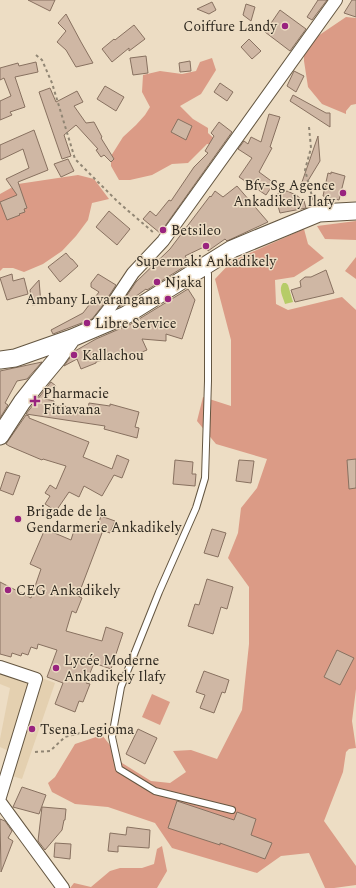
<svg xmlns="http://www.w3.org/2000/svg" width="356" height="888" font-family="Spectral,serif">
	<rect width="100%" height="100%" fill="#edddc4"/>
	<path fill="#e4d0b0" d="M0,668l29,10 -18,74 -11,-5v-8l10,-51 -10,-4z
		M42,678l13,5 -33,96 -13,-4z"/>
	<path fill="#db9b86" d="M346,17l10,1v86l-5,1 -5,6v3l-24,-10 -14,-17 -4,-26v-11l8,-10z
		M212,58l4,12 -15,24 -21,12 13,13 15,9v5l12,11h-13l-19,19 -16,1 -20,11 -22,5h-11l-8,-14v-10l12,-19 13,-12 9,-10 5,-8 -8,-15 1,-17 17,-4 22,3 14,-3 4,-9z
		M78,175l16,4 15,20 -17,4 -4,17 -12,16 -14,15 -19,13 -19,8 -11,-4h-10l-3,3v-77l18,-10z
		M356,221v19l-31,-1 -8,-13z
		M304,229l4,15 16,14 -30,19 -19,3 1,24 12,6 54,-13 14,13v379l-4,32 4,27 -7,1 -3,3 -3,20 -19,49 32,45v19l-22,3h-9l-16,-35 -28,3 -24,17 -85,-25 -17,-25 -47,-16 -33,-3 -23,-12 -4,-9 7,-6 20,-33 27,-9 11,14 9,14 29,18 19,2 16,-11 -13,-21 18,-1 26,9 25,-49 7,-66v-57l-21,-29 10,-25 3,-25 16,-20 10,-29 -51,-15 -19,-23 6,-24 28,9v-66l-16,-61 17,-18z
		M356,257v22l-11,-8z
		M152,694l18,8 -10,23 -18,-8z
		M162,846l5,25 -10,17h-87l4,-5 17,4 19,-16 10,-3h22l12,-4 3,-15z"/>
	<path fill="#b6cc68" d="M283,283h3l2,2 5,17 -8,2c-2,-7 -7,-15 -2,-21z"/>
	<path fill="#cfb7a4" stroke="#887160" d="M28,0h27l-5,11z
		M318,0h9l-15,20 -5,-3z
		M352,0h4v17l-12,-4z
		M212,2l4,8 -7,4 -12,-5z
		M246,4l9,3 -4,14 -8,-6z
		M280,10l26,19 -16,22 -25,-19z
		M66,14l15,28 12,21 -17,4 -10,-17 -9,-8 9,-11 -8,-8z
		M134,25l11,14 -16,12v-3l-17,14 -10,-13 12,-10 1,1z
		M249,39l12,12 -9,8 -11,-12z
		M146,56l2,17 -15,2 -3,-17z
		M190,61l1,10 -11,1 -1,-9z
		M36,62l2,10 -23,5 10,30 -15,5 2,3 -12,5v-19l11,-5 -7,-18 -4,2v-12l18,-5 1,3z
		M294,71l10,5 -8,16 -9,-6z
		M220,83l13,9 -6,9 -13,-9z
		M105,86l19,11 -8,14 -19,-12z
		M50,88l6,14 21,-11 6,11 -9,4 12,17 8,-1 8,15 -1,1 13,21 -3,3 -7,-7 -3,2 -5,-7 2,-1 -22,-24 -12,10 7,21 -9,3 -23,-67z
		M293,95l33,18h4v14l-40,-26z
		M269,114l11,3 -10,30 2,1 -13,24 15,11 -8,12 -27,-18 13,-19 -14,-9 6,-8 4,3 3,-7 10,5z
		M178,119l14,7 -6,14 -15,-8z
		M219,122l13,10 -72,101 -17,-14 7,-8 6,5 13,-16 2,1 23,-34 14,-14 -3,-2 9,-15 -3,-3z
		M34,130l14,40 -30,12 9,26 -3,1 1,3 -6,2 1,1 -13,5 -7,-18 17,-7 -11,-16 23,-11 -6,-19 -23,11v-15z
		M318,136l2,25 -14,23 -4,-2z
		M68,159l6,12 -13,6 -7,-13z
		M331,172l14,4 -6,24 -16,-4 5,-23 3,1z
		M237,186l31,36 -41,19 -2,-2 -17,12 -2,-5 -21,10 5,7 -43,27 -1,-1 -14,10 -13,8 17,-25 34,-33 40,-53 1,1 4,-6 8,6z
		M287,191l9,4 8,6 2,7 -26,5 -5,-18z
		M109,211l21,18 -13,16 -21,-18z
		M66,253l5,6h1l6,7 -18,16 -12,-15z
		M326,270l8,23 -39,9 -4,-12 10,-3 -1,-6 5,-4h6z
		M12,274l1,7 11,-3 4,16 -21,6 -7,-22z
		M98,274l18,11 -13,20 -11,14 -39,15 -2,-4 32,-17 16,-21 -8,-5v-4z
		M39,280l2,24 -9,1 -2,-15z
		M188,289l7,11 -13,39 -16,-5v7l-24,-2 5,11 -15,6 -1,-1 -10,4 -1,-4 -24,7v1l-15,6 -4,-10 -13,7 11,-15 21,-12 35,-15z
		M42,362l-15,17 -10,2 -12,22 3,2 -8,13v-47z
		M51,382l5,4 -11,13 9,2 -1,4 35,4 1,-6 21,3v-2l29,8 -4,15 4,1 -2,10 -33,-9 1,-3 -79,-12z
		M26,415l3,1v2l60,24 -6,15 29,12 5,-14 12,5 -7,18 -8,-3 -12,21 -18,-10 -5,11 -10,-5 -13,19 -11,-7 5,-8 -5,-3 5,-8 6,4 10,-23 -23,-7 -1,1 -33,-14 -3,-2 2,-3z
		M356,459v29l-7,1 -2,-29z
		M175,460l18,2 -1,12h4l-1,12 -22,-2z
		M239,460l15,1 -3,22 -15,-2z
		M6,472l14,4 -7,19 -13,-5z
		M101,516l14,5 -5,12 -13,-5z
		M76,524l26,9 -24,63 4,2 -6,15 -4,-2 -6,20 36,10 4,-14 17,6 -12,36 -17,-6 -8,20 4,1 -7,18 -4,-1 -4,11 -20,-8 8,-21 -16,-6 10,-27 -19,-6 -1,5 -6,-2 -3,8 -6,-2 -1,3 -9,-3 -1,4 -11,-3v-72l31,16 10,-29 -11,-5 15,-35 26,11z
		M212,529l14,4 -8,24 -14,-4z
		M207,579l26,8 -6,22 -6,-2 -8,27 -25,-8 7,-22 4,1z
		M337,650l17,8 -14,27 -16,-8z
		M204,671l25,9 -4,13 -3,-1 -8,21 -14,-5 5,-13 -9,-3z
		M138,729l19,9 -12,26 -19,-10z
		M22,787l24,8 -7,19 -26,-7z
		M177,801l57,19 3,-8 19,7 -5,16 21,8 -7,16 -45,-16v2l-52,-17z
		M42,807l24,2 -1,11h-1l-2,10 -17,20 -7,-9z
		M0,819l5,2 7,10 -4,7 5,3 -12,31z
		M127,827l23,3 -1,18 -31,-2v6l-10,-1 2,-18 16,2z
		M55,843l16,1 -1,15 -16,-2z"/>
	<g fill="none" stroke-linecap="round" stroke-linejoin="round">
		<defs>
			<path id="lane" d="M205,267l3,7v107l-3,97 -9,30 -37,84 -38,95 -9,50 7,32 36,22 77,19"/>
			<path id="street" d="M95,327l14,-18 24,-36 30,-32 173,-241
				M0,667l36,12 -36,118
				M0,802l63,86"/>
			<path id="secondary" d="M0,360l15,-2 57,-20 54,-23 106,-66 87,-36 37,-2
				M0,436l22,-34 15,-19 20,-24 15,-21"/>
		</defs>
		<use href="#lane" stroke="#645641" stroke-width="8"/>
		<use href="#street" stroke="#645641" stroke-width="14"/>
		<use href="#secondary" stroke="#645641" stroke-width="19"/>
		<path stroke="#918674" stroke-width="2" stroke-dasharray="3 3" stroke-linecap="butt" d="M36,55l6,5 10,23 23,76 43,43 36,31
			M309,127l2,21 -6,22 8,30
			M35,752l15,-1 15,-14 23,-6 13,-2 4,1"/>
		<use href="#lane" stroke="#fff" stroke-width="6"/>
		<use href="#street" stroke="#fff" stroke-width="12"/>
		<use href="#secondary" stroke="#fff" stroke-width="17"/>
	</g>
	<g fill="#99237f" stroke="#edddc4" stroke-width="1.5">
		<circle cx="285" cy="26" r="4"/>
		<circle cx="343" cy="193" r="4"/>
		<circle cx="163" cy="230" r="4"/>
		<circle cx="206" cy="246" r="4"/>
		<circle cx="157" cy="282" r="4"/>
		<circle cx="168" cy="299" r="4"/>
		<circle cx="87" cy="323" r="4"/>
		<circle cx="74" cy="355" r="4"/>
		<path d="M33 395h4v4h4v4h-4v4h-4v-4h-4v-4h4z"/>
		<circle cx="18" cy="519" r="4"/>
		<circle cx="8" cy="590" r="4"/>
		<circle cx="56" cy="668" r="4"/>
		<circle cx="32" cy="729" r="4"/>
	</g>
	<g text-anchor="middle" stroke-width="3" stroke-linejoin="round" paint-order="stroke">
		<g font-size="14" fill="#2e281f" stroke="#edddc4" text-anchor="start">
			<text x="277" y="31" text-anchor="end">Coiffure Landy</text>
			<text x="335" y="190" text-anchor="end">Bfv-Sg Agence<tspan x="335" dy="16">Ankadikely Ilafy</tspan></text>
			<text x="171" y="235">Betsileo</text>
			<text x="206" y="266" text-anchor="middle">Supermaki Ankadikely</text>
			<text x="165" y="287">Njaka</text>
			<text x="160" y="304" text-anchor="end">Ambany Lavarangana</text>
			<text x="95" y="328">Libre Service</text>
			<text x="82" y="360">Kallachou</text>
			<text x="43" y="398">Pharmacie<tspan x="43" dy="16">Fitiavana</tspan></text>
			<text x="26" y="516">Brigade de la<tspan x="26" dy="16">Gendarmerie Ankadikely</tspan></text>
			<text x="16" y="595">CEG Ankadikely</text>
			<text x="64" y="665">Lycée Moderne<tspan x="64" dy="16">Ankadikely Ilafy</tspan></text>
			<text x="40" y="734">Tsena Legioma</text>
		</g>
	</g>
</svg>
